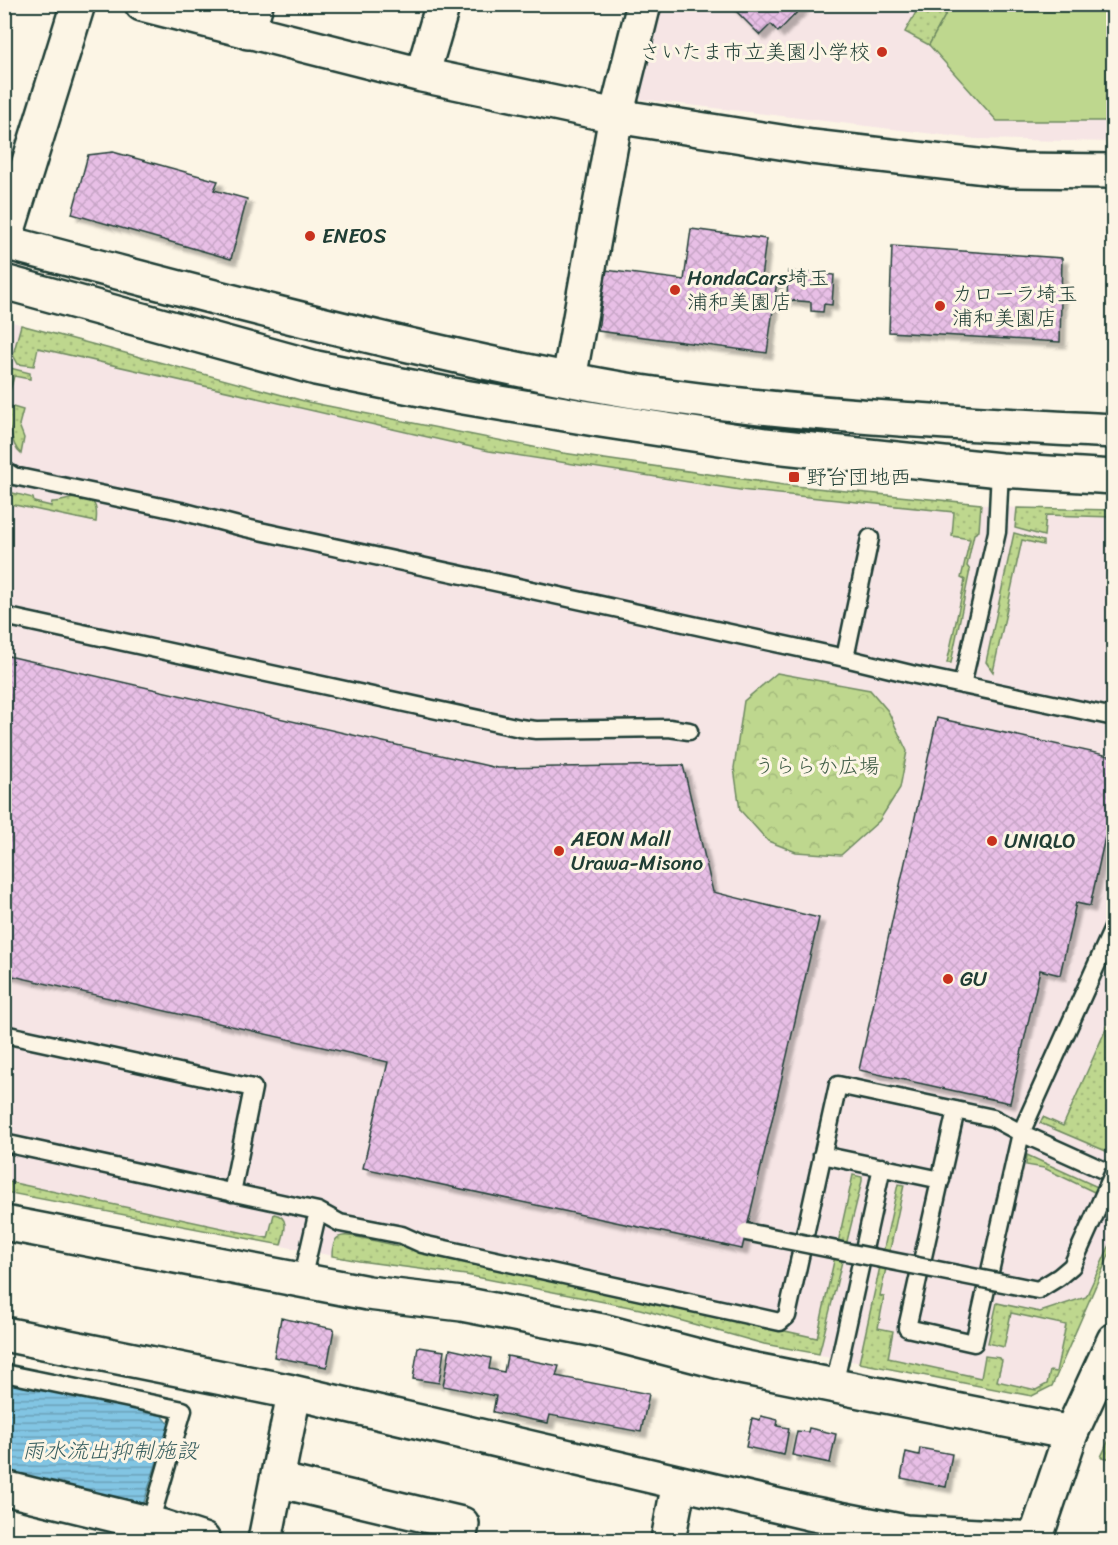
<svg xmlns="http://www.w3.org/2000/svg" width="1118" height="1545" font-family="Sriracha,'Klee One',sans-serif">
	<defs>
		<pattern id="grass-dots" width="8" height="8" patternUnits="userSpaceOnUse" patternTransform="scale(1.5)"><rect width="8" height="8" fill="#bed78e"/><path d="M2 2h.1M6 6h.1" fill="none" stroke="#a3b97b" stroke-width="1.8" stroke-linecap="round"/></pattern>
		<pattern id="park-crowns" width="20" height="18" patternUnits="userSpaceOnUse" patternTransform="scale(1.5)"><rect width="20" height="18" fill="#bed78e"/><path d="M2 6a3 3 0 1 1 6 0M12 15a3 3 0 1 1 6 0" fill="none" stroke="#a3b97b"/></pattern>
		<pattern id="water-rules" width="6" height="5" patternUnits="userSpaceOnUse" patternTransform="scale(1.5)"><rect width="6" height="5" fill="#82c5e3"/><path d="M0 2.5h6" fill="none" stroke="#6aa1b9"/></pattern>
		<pattern id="building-cross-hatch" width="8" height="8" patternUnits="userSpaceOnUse" patternTransform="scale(1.5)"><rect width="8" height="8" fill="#e8bfe6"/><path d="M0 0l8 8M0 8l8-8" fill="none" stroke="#c7a5c6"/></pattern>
		<filter id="shadow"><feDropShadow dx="5.5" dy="5.5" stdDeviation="1.5" flood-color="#0004"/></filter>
	</defs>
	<rect width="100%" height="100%" fill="#fcf5e5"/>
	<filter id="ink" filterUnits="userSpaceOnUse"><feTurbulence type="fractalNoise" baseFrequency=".0167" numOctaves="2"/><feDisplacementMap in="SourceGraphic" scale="12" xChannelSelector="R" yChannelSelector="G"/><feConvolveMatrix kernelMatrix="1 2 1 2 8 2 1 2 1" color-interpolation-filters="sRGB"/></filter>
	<g filter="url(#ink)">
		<path fill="#f6e5e5" d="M662,5h451v137l-137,-3 -337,-40z
			M4,319l30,10 274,73 255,51 223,32 231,23 96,2v736l-61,140 -20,10 -268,-52 -124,-35 -174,-34 -107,-14 -354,-69z"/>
		<path fill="url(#grass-dots)" stroke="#6e8a61" stroke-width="1.5" d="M920,5h31l-22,40 -24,-13z
			M21,325l287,77 255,51 221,32 197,19 -2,27 -5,3 -7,32 3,4 -19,93h-4l18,-83 -4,-2 9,-39 -18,-3 2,-24 -214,-22 -251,-39 -451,-103 -4,18 -16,-2 -5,-9z
			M10,368l20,5v6l-16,-3 -8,29 17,5 -4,15 5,13 -3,16c-6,-5 -8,-13 -10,-21 -9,-27 -8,-38 -1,-65z
			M5,491l28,7 1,4 17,4 1,-4c9,1 16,-4 24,-4 19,-2 22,9 20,24l-91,-19v1z
			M1017,508l96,2v7l-67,-2 -2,21 -29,-8z
			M1014,533l29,8v4l-21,-5 -29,132 -7,-10z
			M1113,1013v141l-73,-31 3,-6 20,9z
			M1027,1155l86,39v7l-69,-33 -18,-3z
			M853,1175l9,2v4l-43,173 -55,-10 -124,-35 -174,-34 -107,-14 -27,-5c0,-5 1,-11 3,-15 4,-10 24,-3 32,-2l450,99z
			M5,1181l263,57 6,-24c17,3 10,19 7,31l-276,-53z
			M898,1184l6,1 -24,111 4,1 -6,31 15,3 -5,27 93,20 4,-22 15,2 2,3 -5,20 39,9 11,-6 3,-13 6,1 10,-47 -55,-12 -7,34 -16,-4 9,-40 43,9 46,-15 27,-59v8l-61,140 -20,10 -173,-33z"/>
		<path fill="url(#park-crowns)" stroke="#6e8a61" stroke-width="1.5" d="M777,673l93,17 18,21 19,40 -7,37 -21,33 -38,34 -45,-3 -28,-11 -28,-31 -6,-42 10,-67z
			M1113,1431v28l-12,-2z"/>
		<path fill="#bed78e" stroke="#6e8a61" stroke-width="1.5" d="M951,5h162v116h-116l-68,-76z"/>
		<path fill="url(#water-rules)" stroke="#5a8f9d" stroke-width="1.5" d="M5,1383l155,30 9,11 -26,81 -138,-34z"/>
		<path fill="url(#building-cross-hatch)" stroke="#1f3d34" stroke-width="1.5" filter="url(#shadow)" d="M729,4h76l-27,28 -7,-8 -11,11z
			M113,152l105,29 -4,9 33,9 -16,60 -159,-45 16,-59z
			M691,229l75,10 -5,39 16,2 -10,73 -169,-22 8,-61 78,10z
			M892,246l170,12 -2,84 -171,-10z
			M788,271l46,4 -2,30 -8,-1 -1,8 -12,-1v-9l-24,-2z
			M4,655l493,113 186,-3 30,127 106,26 -77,331 -379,-81 25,-106 -384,-88z
			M937,718l177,39v82l-9,-2 -15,69 -14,-3 -16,72 -20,-5 -30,133 -151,-33z
			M281,1318l53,11 -7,38 -53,-10z
			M418,1347l26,4 -5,32 -26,-4z
			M450,1349l41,9 -2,11 15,3 3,-16 52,10 -3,10 93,18 -8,38 -91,-17 -2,8 -55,-11 3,-16 -53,-10z
			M761,1416l17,4 -1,6 12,2 -5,27 -38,-8 6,-29 8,2z
			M809,1428l27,6 -6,29 -38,-8 5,-24 11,1z
			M920,1448l32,6 -6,33 -45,-9 5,-26 13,3z"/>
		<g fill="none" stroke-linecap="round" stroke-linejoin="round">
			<defs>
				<path id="service" d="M4,470l10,6 167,35 65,17 599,130 66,16 203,43
					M4,616l516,112 16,2 133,-2 20,3
					M845,658l25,-120
					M962,685l35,-153 3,-62
					M4,1034l249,54 -21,105
					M956,1110l-49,218 67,15 47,-210 93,-207
					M4,1143l314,68 22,12 62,12 20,9 358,78 7,-6 51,-231 155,33 28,15 93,42
					M822,1155l119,25
					M302,1280l16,-69
					M4,1373l179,37 -33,113
					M834,1386l48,-219"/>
				<path id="minor" d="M142,4l280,71 194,41 196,31 200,23 102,1
					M248,32l8,-28
					M422,75l21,-71
					M569,379l47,-263 28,-112
					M4,1223l364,70 94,11 140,27 138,36 331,66 -36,107
					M4,1334l288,58 517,121 96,19 131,7
					M277,1480l185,44 -3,16
					M4,1488l156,38 43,14
					M265,1540l27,-136v-12
					M668,1540l11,-57"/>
				<path id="tertiary" d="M4,242c132,35 263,70 396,101 77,18 155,35 233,48 159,24 320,32 481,40
					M4,243l74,-239
					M4,282l312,86 130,26 155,26 164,25 235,25 114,7
					M1071,1433l43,-93"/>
			</defs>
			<use href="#service" stroke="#1f3d34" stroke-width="21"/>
			<use href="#minor" stroke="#1f3d34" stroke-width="38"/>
			<use href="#tertiary" stroke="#1f3d34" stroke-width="38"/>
			<use href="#service" stroke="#fcf5e5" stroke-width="16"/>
			<use href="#minor" stroke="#fcf5e5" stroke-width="33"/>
			<use href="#tertiary" stroke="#fcf5e5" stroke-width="33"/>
			<defs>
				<path id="service-bridge" d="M746,1232l292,58 21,-13 13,-11 42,-94"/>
			</defs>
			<use href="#service-bridge" stroke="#1f3d34" stroke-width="21" stroke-linecap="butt"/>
			<use href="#service-bridge" stroke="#fcf5e5" stroke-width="16"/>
		</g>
	</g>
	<g fill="#c8321e" stroke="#fcf5e5" stroke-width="2">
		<circle cx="882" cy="52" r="6"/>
		<circle cx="310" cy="236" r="6"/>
		<circle cx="675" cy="290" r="6"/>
		<circle cx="940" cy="306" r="6"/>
		<rect x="788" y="471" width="12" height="12" rx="3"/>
		<circle cx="992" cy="841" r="6"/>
		<circle cx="559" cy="851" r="6"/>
		<circle cx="948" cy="979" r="6"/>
	</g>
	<g text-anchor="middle" stroke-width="6" stroke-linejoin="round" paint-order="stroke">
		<g font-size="21" fill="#1f3d34" stroke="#fcf5e5" text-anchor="start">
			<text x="870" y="59" text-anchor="end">さいたま市立美園小学校</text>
			<text x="322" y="243">ENEOS</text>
			<text x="687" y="285">HondaCars埼玉<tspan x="687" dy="24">浦和美園店</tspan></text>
			<text x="952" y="301">カローラ埼玉<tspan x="952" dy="24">浦和美園店</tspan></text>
			<text x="806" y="484">野台団地西</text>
			<text x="571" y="846">AEON Mall<tspan x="571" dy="24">Urawa-Misono</tspan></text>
			<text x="1004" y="848">UNIQLO</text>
			<text x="960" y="986">GU</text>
		</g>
		<g font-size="21" fill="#3f5c46" stroke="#fcf5e5">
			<text x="817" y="773">うららか広場</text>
		</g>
		<g font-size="22" font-style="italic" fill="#385f60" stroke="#fcf5e5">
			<text x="110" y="1458">雨水流出抑制施設</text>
		</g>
	</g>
	<rect width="1118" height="1545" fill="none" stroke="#fcf5e5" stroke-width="24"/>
	<rect x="12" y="12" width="1094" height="1521" fill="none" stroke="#1f3d34" stroke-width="2" filter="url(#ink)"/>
</svg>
